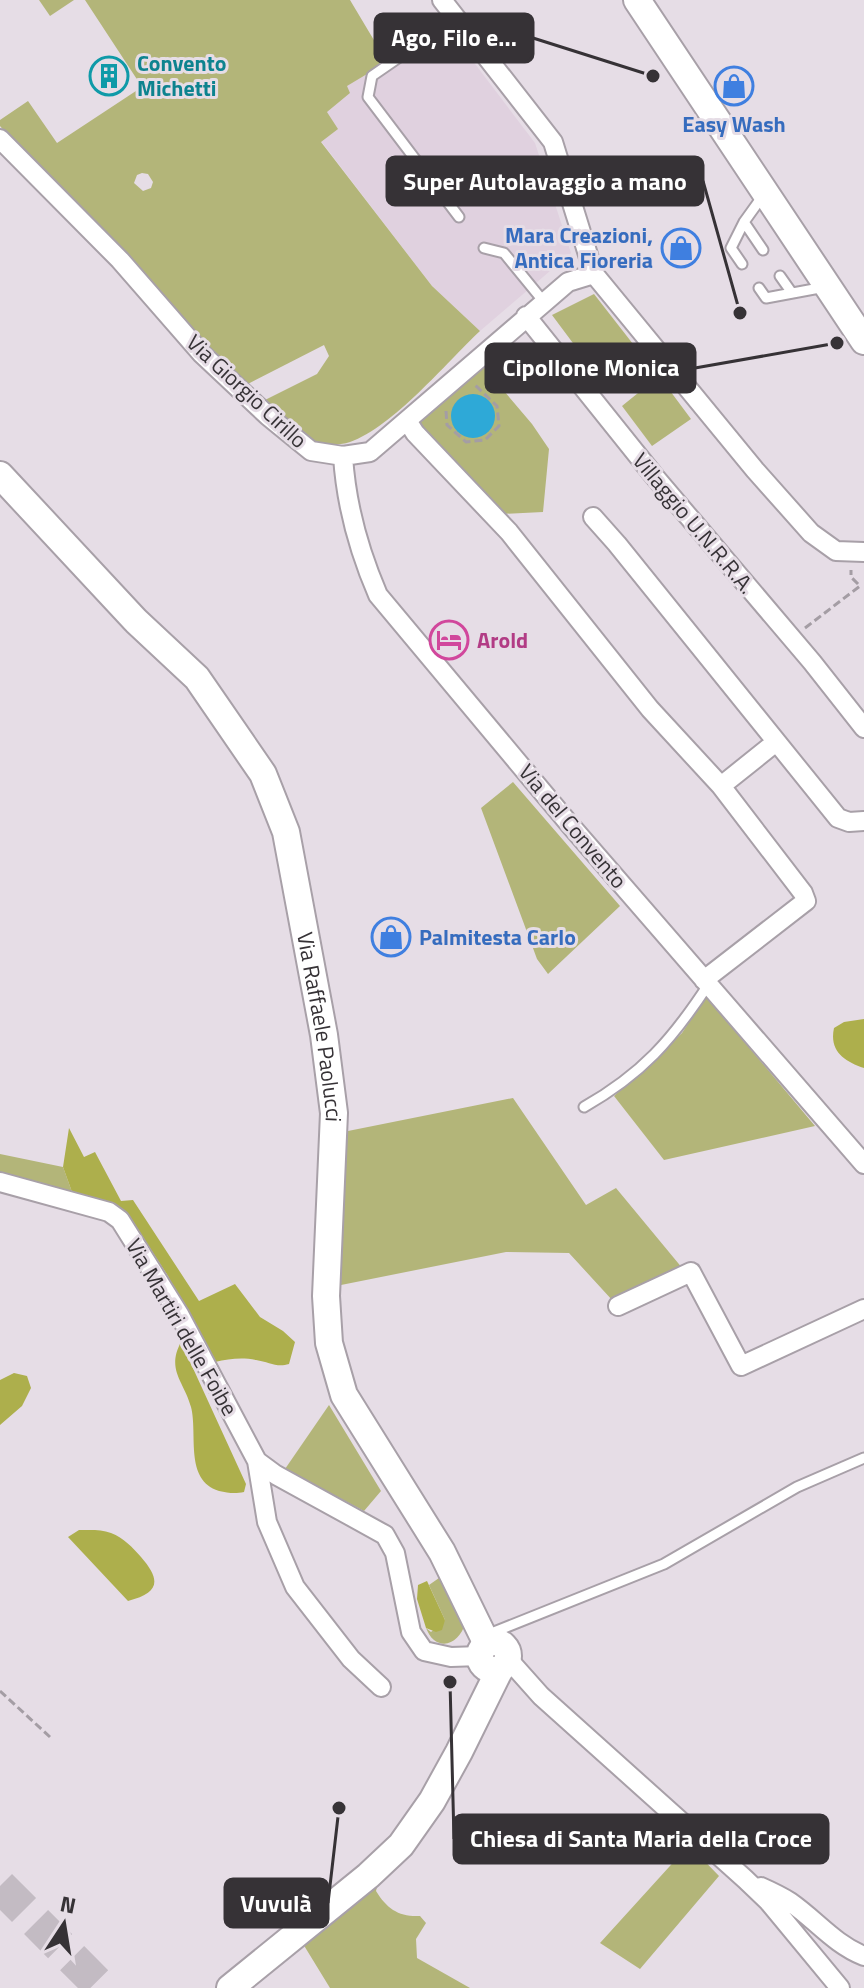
<svg xmlns="http://www.w3.org/2000/svg" width="864" height="1988" font-family="'Titillium Web',sans-serif">
	<rect width="100%" height="100%" fill="#e6dde6"/>
	<path fill="#e0d1df" d="M444,23l91,120 36,110 -91,78 -48,-45 -111,-145 16,-12 -10,-17 23,-19 -4,-7z"/>
	<path fill="#b3b579" fill-rule="evenodd" d="M39,0h35l-24,16z
		M85,0h265l37,62 -40,24 3,7 -23,19 11,17 -17,13 111,144 48,45c-34,32 -87,96 -130,111 -8,3 -22,3 -31,2 -23,-3 -43,-26 -60,-41l58,-29 12,-18 -5,-11 -82,42 -174,-181 -68,-80v-6l28,-19 29,42 85,-56zM142,173l6,1 5,8 -2,6 -8,3 -9,-8 3,-8z
		M594,294l39,50 -37,30 -44,-59z
		M482,365l50,59 17,25 -6,63 -42,2 -88,-92z
		M659,376l32,43 -39,27 -30,-40z
		M513,782l107,124 -72,68 -11,-15 -56,-151z
		M706,996l109,130 -151,34 -50,-64 68,-63z
		M513,1098l73,107 30,-17 67,81 -70,32 -44,-48 -63,-1 -165,33 2,-153z
		M0,1154l63,13 9,25 -72,-20z
		M329,1405l52,86 -17,20 -79,-42z
		M439,1578l26,46c-4,14 -18,26 -31,16 -4,-3 -6,-8 -8,-12l5,4 14,-12 -16,-35z
		M689,1845l30,31 -79,93 -40,-26z
		M380,1875l-4,16c11,18 23,26 44,25l6,7 -10,16 1,19 53,30h-140l-30,-49z"/>
	<path fill="#adaf4c" d="M864,1019v49c-20,-7 -35,-17 -30,-40l10,-6z
		M69,1128l15,29 11,-5 26,49 12,-1 66,101 36,-17 25,33 23,14 12,11 -6,22c-12,4 -20,-2 -33,-4 -15,-3 -27,-1 -41,2l-13,-13 -34,-73 -35,-54 -16,-13 -45,-17 -9,-25z
		M181,1342l65,142 -2,8c-9,2 -16,1 -25,-1 -35,-11 -21,-57 -28,-84 -7,-26 -25,-37 -10,-65z
		M14,1373l13,3 4,12 -9,18 -22,19v-45z
		M79,1530c10,0 22,-1 32,3 13,5 21,14 30,24 20,23 19,36 -13,44l-60,-64z
		M427,1581l18,39 -3,10 -6,2 -10,-4 -9,-29 1,-14z"/>
	<path fill="#2ea9d7" d="M451 416a22 22 0 1 1 44 0a22 22 0 1 1-44 0Z"/>
	<g fill="none" stroke-linecap="round" stroke-linejoin="round">
		<path stroke="#c3bbc3" stroke-width="34" stroke-dasharray="34 17" stroke-linecap="butt" d="M0,1886l102,102"/>
		<defs>
			<path id="lane" d="M456,18l-84,58 -4,21 91,120
				M744,222l19,28
				M484,248l20,5 40,49
				M742,264l-11,-16 13,-26 18,-25
				M780,276l12,17
				M759,288l7,10 59,-11
				M584,1107c58,-33 88,-67 124,-122
				M484,1636l180,-72 133,-77 67,-29"/>
			<path id="street" d="M442,0l111,142 41,132 161,196 56,63 25,18 28,1
				M0,139l120,121 82,94 66,62 43,35 32,5 27,-4 198,-170 26,-8
				M526,316l129,161 157,185 52,66
				M408,422l7,11 94,99 141,177 71,77 82,107 3,8 -102,79
				M343,456c3,48 16,95 35,139l193,231 293,338
				M593,517l24,27 221,274 11,4 15,-1
				M721,786l55,-44
				M0,1182l109,30 11,8 59,94 78,147 19,14 109,60 10,18 16,79 13,19 27,6 29,-1
				M618,1306l73,-34 50,94 123,-57
				M257,1461l10,61 28,65 56,72 30,28
				M508,1659l33,37 204,183 23,22 72,87
				M761,1887c9,4 20,9 29,15 26,18 44,42 74,54"/>
			<g id="secondary">
				<path d="M637,0l227,341"/>
				<path id="s1" d="M0,475l136,146 61,57 66,96 23,58 38,203 10,78 -8,183 3,47 15,52 98,157 45,92"/>
				<circle cx="494" cy="1656" r="14"/>
				<path d="M230,1988l138,-112 33,-31 31,-44 27,-49 41,-83"/>
			</g>
		</defs>
		<use href="#lane" stroke="#a8a0a8" stroke-width="13"/>
		<use href="#street" stroke="#a8a0a8" stroke-width="22"/>
		<use href="#secondary" stroke="#a8a0a8" stroke-width="30"/>
		<path stroke="#a49da4" stroke-width="3" stroke-dasharray="8 4" stroke-linecap="butt" d="M599,377l3,-3 50,2
			M446,411l1,14 19,17 19,-2 14,-14 -2,-20 -22,-21
			M805,628l55,-42 -9,-9v-7
			M0,1691l50,46"/>
		<use href="#lane" stroke="#fff" stroke-width="9"/>
		<use href="#street" stroke="#fff" stroke-width="18"/>
		<use href="#secondary" stroke="#fff" stroke-width="26"/>
	</g>
	<defs>
		<symbol id="building-ring" viewBox="-11 -11 22 22"><circle r="9.5" fill="#e6dde6" stroke="#0f9aa8" stroke-width="1.5"/><path d="M-4-6H4V6H1V3H-1V6H-4ZM-2.5-4.3h1.7v1.8h-1.7ZM.8-4.3h1.7v1.8H.8ZM-2.5-1h1.7V.8h-1.7ZM.8-1h1.7V.8H.8Z" fill="#0f9aa8"/></symbol>
		<symbol id="shop-ring" viewBox="-11 -11 22 22"><circle r="9.5" fill="#e6dde6" stroke="#3f7fe0" stroke-width="1.5"/><path d="M-5-2.5h2.3a2.7 3.5 0 0 1 5.4 0H5L5.5 6h-11ZM-1.5-2.5h3a1.5 2.3 0 0 0-3 0Z" fill="#3f7fe0"/></symbol>
		<symbol id="hotel-ring" viewBox="-11 -11 22 22"><circle r="9.5" fill="#e6dde6" stroke="#d1479c" stroke-width="1.5"/><path d="M-6-4.5h1.5V1H6V5H4.5V3h-9V5H-6ZM-4 0a1.8 1.8 0 1 1 3.6 0ZM.5 0V-2.5h3Q6-2.5 6 0Z" fill="#d1479c"/></symbol>
	</defs>
	<g fill-rule="evenodd">
		<use href="#building-ring" x="87" y="54" width="44" height="44"/>
		<use href="#shop-ring" x="712" y="64" width="44" height="44"/>
		<use href="#shop-ring" x="659" y="226" width="44" height="44"/>
		<use href="#hotel-ring" x="427" y="618" width="44" height="44"/>
		<use href="#shop-ring" x="369" y="915" width="44" height="44"/>
	</g>
	<g text-anchor="middle" stroke-width="6" stroke-linejoin="round" paint-order="stroke">
		<g font-size="22" font-weight="bold" fill="#0d838f" stroke="#e6dde6" text-anchor="start">
			<text x="137" y="71">Convento<tspan x="137" dy="25">Michetti</tspan></text>
		</g>
		<g font-size="22" font-weight="bold" fill="#366cbe" stroke="#e6dde6">
			<text x="734" y="132">Easy Wash</text>
			<text x="653" y="243" text-anchor="end">Mara Creazioni,<tspan x="653" dy="25">Antica Fioreria</tspan></text>
			<text x="419" y="945" text-anchor="start">Palmitesta Carlo</text>
		</g>
		<g font-size="22" fill="#363236" stroke="#e6dde6">
			<text transform="translate(247 391) rotate(43)" y="8">Via Giorgio Cirillo</text>
			<text transform="translate(694 523) rotate(50)" y="8">Villaggio U.N.R.R.A.</text>
			<text transform="translate(573 826) rotate(50)" y="8">Via del Convento</text>
			<text dy="8" stroke="none"><textPath href="#s1" startOffset="660">Via Raffaele Paolucci</textPath></text>
			<text transform="translate(182 1327) rotate(60)" y="8">Via Martiri delle Foibe</text>
		</g>
		<g font-size="22" font-weight="bold" fill="#b23c85" stroke="#e6dde6" text-anchor="start">
			<text x="477" y="648">Arold</text>
		</g>
	</g>
	<path fill="none" stroke="#363236" stroke-width="3" d="M653 76L533 38M740 313L703 181M837 343L695 368M450 1682L454 1839M339 1808L328 1903"/>
	<g fill="#363236" stroke="#e6dde6" stroke-width="3">
		<circle cx="653" cy="76" r="8"/>
		<circle cx="740" cy="313" r="8"/>
		<circle cx="837" cy="343" r="8"/>
		<circle cx="450" cy="1682" r="8"/>
		<circle cx="339" cy="1808" r="8"/>
	</g>
	<g fill="#363236" stroke="#363236" stroke-width="3">
		<rect x="375" y="14" width="158" height="48" rx="8"/>
		<rect x="387" y="157" width="316" height="48" rx="8"/>
		<rect x="486" y="344" width="209" height="48" rx="8"/>
		<rect x="454" y="1815" width="374" height="48" rx="8"/>
		<rect x="225" y="1879" width="103" height="48" rx="8"/>
	</g>
	<g font-size="24" text-anchor="middle" font-weight="bold" fill="#fff">
		<text x="454" y="46">Ago, Filo e...</text>
		<text x="545" y="190">Super Autolavaggio a mano</text>
		<text x="591" y="376">Cipollone Monica</text>
		<text x="641" y="1847">Chiesa di Santa Maria della Croce</text>
		<text x="276" y="1912">Vuvulà</text>
	</g>
	<g transform="translate(64 1924) rotate(12)" stroke="#e6dde6" stroke-width="6" paint-order="stroke">
	<path d="M0-6L14 30L0 20L-14 30Z" fill="#363236"/>
	<text y="-12" font-size="22" font-weight="bold" text-anchor="middle" fill="#363236">N</text>
	</g>
</svg>
